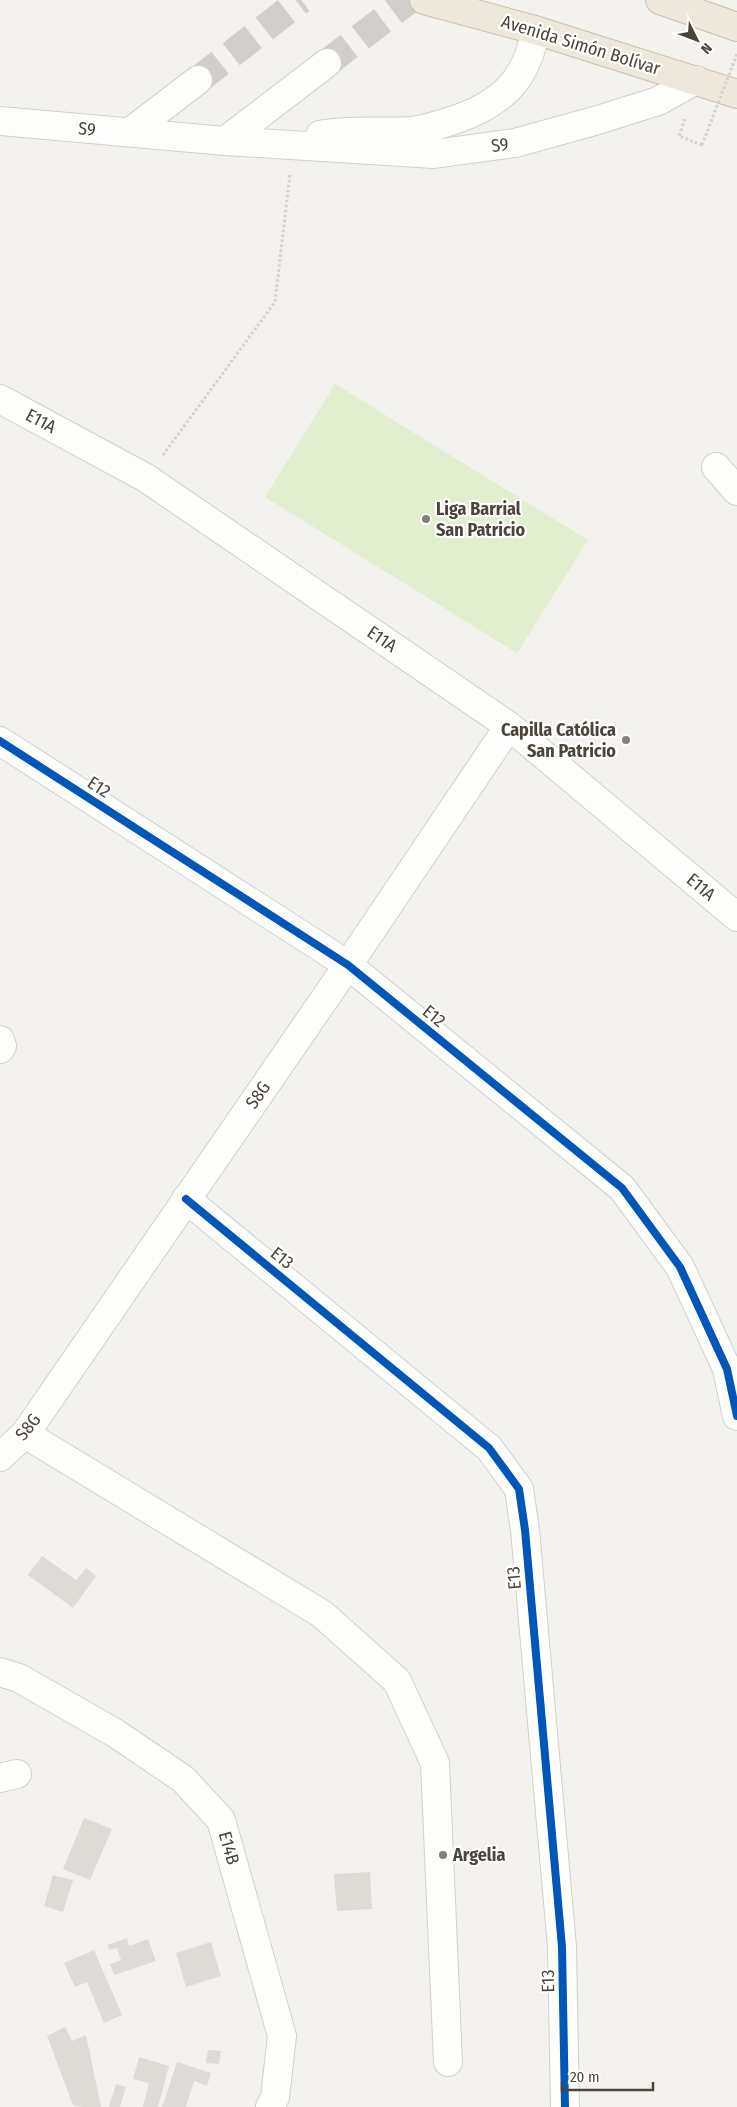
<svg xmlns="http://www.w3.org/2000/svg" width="737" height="2107" font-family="'Fira Sans Condensed',sans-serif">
	<rect width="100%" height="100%" fill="#f4f2ee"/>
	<path fill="#e1eecf" d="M335,384l253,156 -71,113 -252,-156z"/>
	<path fill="#dedbd6" d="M42,1556l34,24 10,-12 10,8 -23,32 -45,-33z
		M84,1818l28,11 -22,51 -27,-11z
		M370,1872l2,37 -35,2 -3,-37z
		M53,1875l20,5 -10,32 -19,-6z
		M127,1938l2,8 19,-7 8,22 -42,14 -4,-11 11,-4 -4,-12 -8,2 -1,-5z
		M211,1942l10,34 -35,11 -10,-34z
		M94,1950l28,65 -18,8 -17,-41 -12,5 -11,-24z
		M65,2027l7,14 14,-6 15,72h-19l-9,-2 -26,-69z
		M208,2050l13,1 -2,13 -13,-1z
		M139,2057l30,9 -11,41h-15l6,-24 -16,-4z
		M177,2062l34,11 -4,13 -13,-5 -8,26h-24z
		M116,2084l10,3 -6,20h-11z"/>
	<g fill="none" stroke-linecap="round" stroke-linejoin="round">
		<path stroke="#d2cfca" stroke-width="28" stroke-dasharray="28 14" stroke-linecap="butt" d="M327,63l82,-63
			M198,80l103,-80"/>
		<defs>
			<path id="minor" d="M0,121l225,20 209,13 81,-11 83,-23 60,-19 38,-21
				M130,132l68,-52
				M320,135c31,-6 61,-2 92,-4 15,-2 30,-7 45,-12 45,-16 71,-40 78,-89
				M225,141l102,-78
				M0,399l146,79 363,248 228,191
				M716,467l21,24
				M0,741l348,224 274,223 58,79 47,102 10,47
				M0,1040l2,6 -2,3
				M186,1199l303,249 30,41 6,41 37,417 3,160
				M25,1434l297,180 75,67 38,82 13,299
				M0,1457l25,-23 323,-469 161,-239
				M0,1672l19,6 96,55 68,46 38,41 61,216 -7,61 -5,10
				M0,1778l17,-4"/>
			<path id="highway" d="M424,0l111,30 202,64
				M660,0l77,27"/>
		</defs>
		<use href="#minor" stroke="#d2d0cb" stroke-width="30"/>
		<use href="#highway" stroke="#ccbfa9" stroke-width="30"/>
		<path stroke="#d3d2cc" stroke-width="3" stroke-dasharray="2.5 2.5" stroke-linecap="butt" d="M685,119l-6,17 23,9
			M163,455l112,-153 15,-128"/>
		<use href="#minor" stroke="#fdfdfc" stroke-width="28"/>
		<use href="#highway" stroke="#ede8db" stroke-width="28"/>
		<path stroke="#d3d2cc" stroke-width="3" stroke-dasharray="2.5 2.5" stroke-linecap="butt" d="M702,145l35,-91"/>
		<defs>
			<path id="cycleway" d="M0,741l348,224 274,223 58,79 47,102 10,47
				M186,1199l303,249 30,41 6,41 37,417 3,160"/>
		</defs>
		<use href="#cycleway" stroke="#fff" stroke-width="11"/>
		<use href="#cycleway" stroke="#0057b8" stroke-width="8"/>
	</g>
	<g fill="#868178" stroke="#fff" stroke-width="2">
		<circle cx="426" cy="519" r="5"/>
		<circle cx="626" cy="740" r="5"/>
		<circle cx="443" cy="1855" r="5"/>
	</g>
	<g text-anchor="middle" stroke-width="4.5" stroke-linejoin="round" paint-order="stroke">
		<g font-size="18" fill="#4b4439" stroke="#fff">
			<text transform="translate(581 45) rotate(17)" y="6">Avenida Simón Bolívar</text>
			<text transform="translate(87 129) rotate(5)" y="6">S9</text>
			<text transform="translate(500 145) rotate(-9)" y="6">S9</text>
			<text transform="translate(41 421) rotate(28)" y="6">E11A</text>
			<text transform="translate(382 639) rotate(34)" y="6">E11A</text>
			<text transform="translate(99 787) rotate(33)" y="6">E12</text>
			<text transform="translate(701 887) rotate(40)" y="6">E11A</text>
			<text transform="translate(434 1016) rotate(39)" y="6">E12</text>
			<text transform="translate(258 1095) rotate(-55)" y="6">S8G</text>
			<text transform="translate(282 1258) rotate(39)" y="6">E13</text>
			<text transform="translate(28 1427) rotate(-51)" y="6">S8G</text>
			<text transform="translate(514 1578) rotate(-95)" y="6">E13</text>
			<text transform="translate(229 1848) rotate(74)" y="6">E14B</text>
			<text transform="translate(548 1981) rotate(-91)" y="6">E13</text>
		</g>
		<g font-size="18" font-weight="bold" fill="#4b4439" stroke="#fff" text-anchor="start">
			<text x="436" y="515">Liga Barrial<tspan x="436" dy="21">San Patricio</tspan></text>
			<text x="616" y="736" text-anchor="end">Capilla Católica<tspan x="616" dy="21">San Patricio</tspan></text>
			<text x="453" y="1861">Argelia</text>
		</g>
	</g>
	<g transform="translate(697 40) rotate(132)" stroke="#ffffff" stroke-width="4" paint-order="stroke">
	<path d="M0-4L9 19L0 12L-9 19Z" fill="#4b4439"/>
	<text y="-8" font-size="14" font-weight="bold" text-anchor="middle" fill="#4b4439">N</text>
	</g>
	<path d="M562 2082v8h91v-8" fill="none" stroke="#4b4439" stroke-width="2.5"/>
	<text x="570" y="2082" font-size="15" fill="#4b4439" stroke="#ffffff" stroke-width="4" paint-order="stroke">20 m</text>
</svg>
